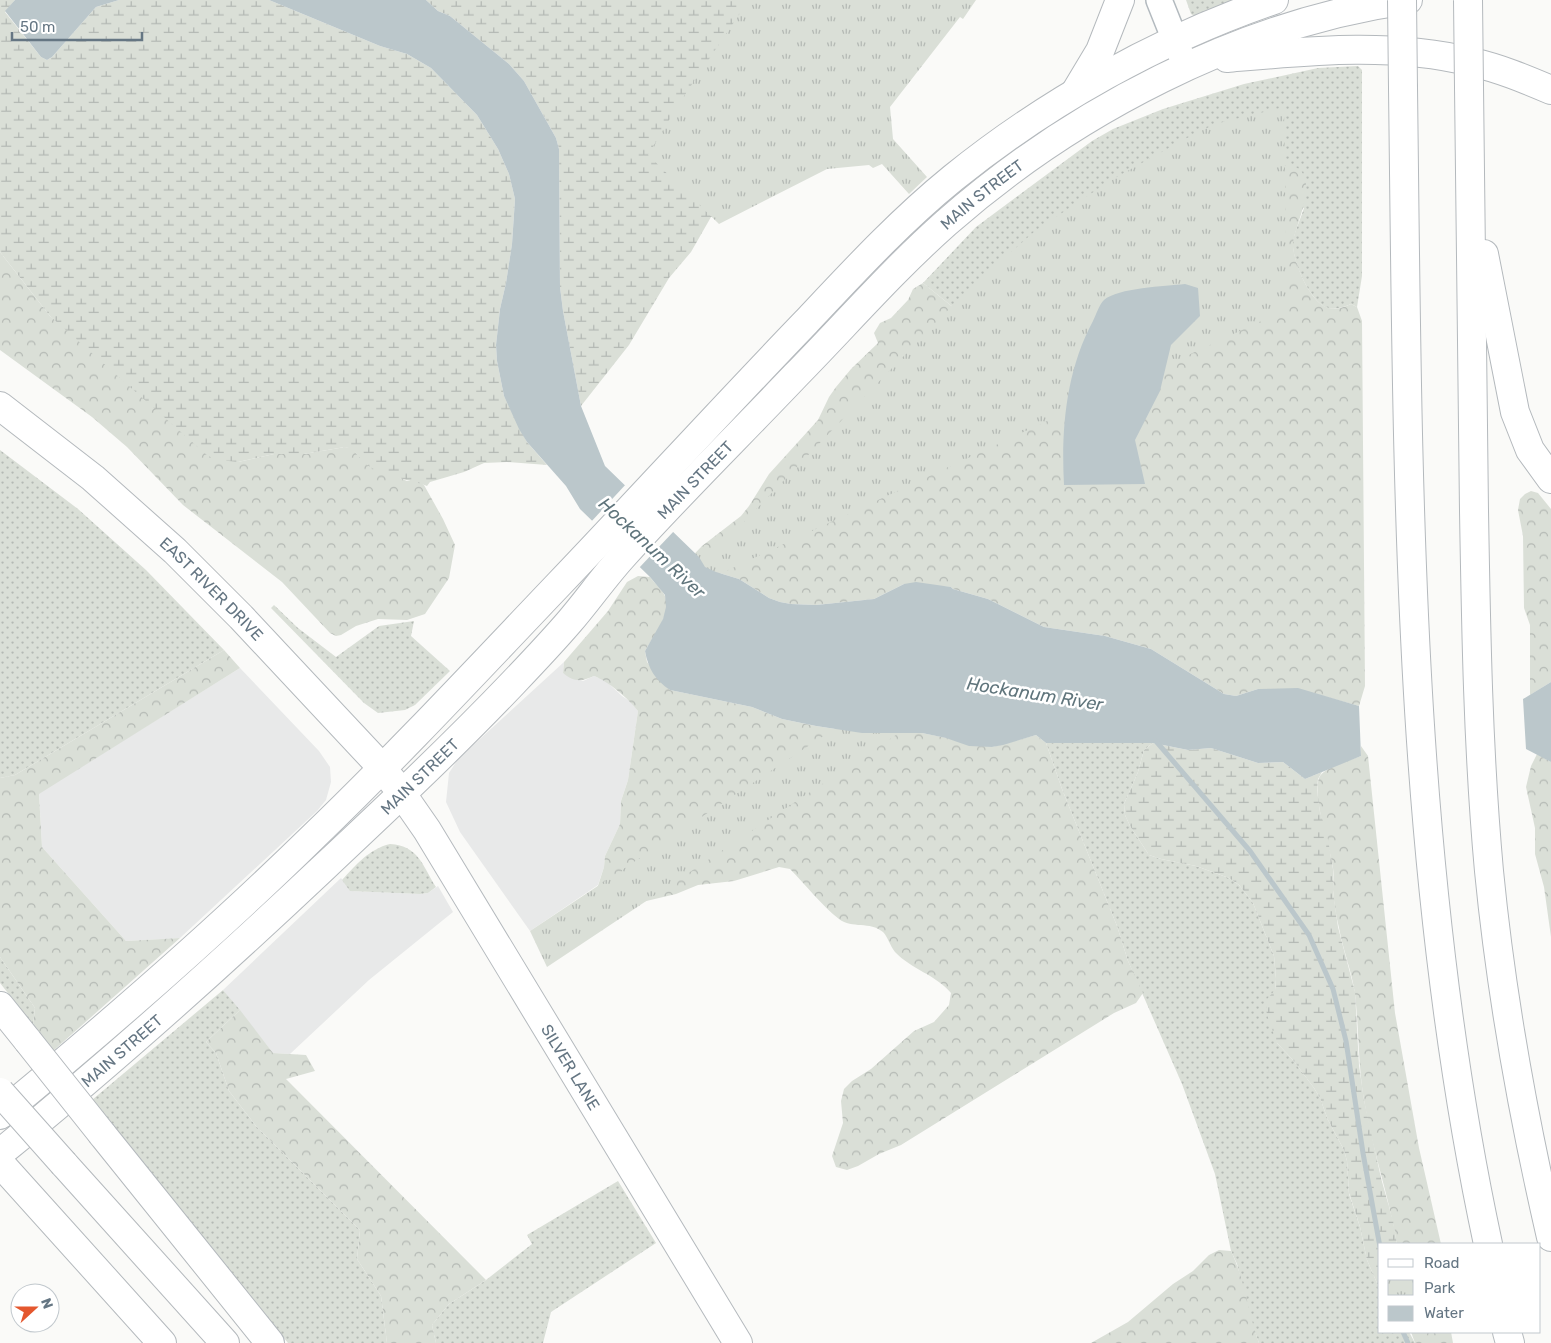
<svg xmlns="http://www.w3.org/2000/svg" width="1551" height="1343" font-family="Rubik,sans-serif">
	<defs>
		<pattern id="grass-dots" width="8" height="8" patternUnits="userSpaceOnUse" patternTransform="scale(1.25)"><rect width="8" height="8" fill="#dadfd7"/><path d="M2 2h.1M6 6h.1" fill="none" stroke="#b4b9b4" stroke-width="1.8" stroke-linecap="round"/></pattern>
		<pattern id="forest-crowns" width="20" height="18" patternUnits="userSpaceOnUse" patternTransform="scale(1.25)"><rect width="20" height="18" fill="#dadfd7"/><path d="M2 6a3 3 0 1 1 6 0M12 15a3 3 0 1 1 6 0" fill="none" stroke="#b4b9b4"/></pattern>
		<pattern id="wetland-marsh" width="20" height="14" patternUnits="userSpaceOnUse" patternTransform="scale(1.25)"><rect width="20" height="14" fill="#dadfd7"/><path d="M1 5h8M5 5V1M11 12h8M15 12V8" fill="none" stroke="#b4b9b4"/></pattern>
		<pattern id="park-tufts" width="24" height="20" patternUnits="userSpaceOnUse" patternTransform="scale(1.25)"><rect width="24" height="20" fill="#dadfd7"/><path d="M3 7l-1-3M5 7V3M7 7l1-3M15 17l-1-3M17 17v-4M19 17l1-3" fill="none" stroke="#b4b9b4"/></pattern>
	</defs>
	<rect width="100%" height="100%" fill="#fafaf8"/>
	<path fill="#e8e9e9" d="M564,662l-1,11 20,8 11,-5 11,4 17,16 9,6 7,9 -10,69 -7,21 -1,23 -15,32 -1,11 -6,18 -68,46 -70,-99 -14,-30 3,-29 9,-14z
		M240,668l79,83 11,16 1,15 -5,18 -9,11 -137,127 -54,3 -84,-94 -3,-54z
		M341,878l10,13 69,3 8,-1 10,-7 15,26 -84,68 -79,74 -17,-1 -50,-63z"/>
	<path fill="url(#grass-dots)" d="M1186,0h56l-46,17 -5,-3z
		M1358,66l4,4v206l-5,31 -6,-3c-7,3 -15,6 -23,4 -18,-5 -37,-49 -35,-67 2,-11 8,-23 11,-33l-345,104 -36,-29 53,-56 116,-86 21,-12 50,-20 81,-25 74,-16z
		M0,450l78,59 68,61 78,80 -209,125 -15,3z
		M274,605l24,23 38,29 43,-31 35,-5 -3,15 39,35 -35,34 -10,5 -27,3 -14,-10 -93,-95z
		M1046,743h107l-9,7 -6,22 -14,32 1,11 5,11 19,29 12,4 35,7 33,12 10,7 14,18 21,53 2,23 -1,11 2,53 16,17 21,28 6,10 8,22 16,30 3,11 2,33 11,33 7,33 13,30v42h29l6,11h-156l-8,-22 -14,-57 -6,-13 -16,-77 -33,-90 -54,-123 -11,-35 -55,-137z
		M390,844c29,2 32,21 46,43l-8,6 -8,1 -70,-3 -8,-11c14,-15 27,-31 48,-36z
		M0,957l35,51 -2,17 -33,-42z
		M223,990l17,20 -34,32 10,11 13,38 27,35 104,104 -3,29 24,37 6,47h-99l-196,-243z
		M618,1181l38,62 -105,69 -8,31h-107l-4,-18 17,-21 37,-24 46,-36 -5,-9z"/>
	<path fill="url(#forest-crowns)" d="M1281,165c4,0 9,0 12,1 29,10 1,60 0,78 0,17 17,60 36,64 8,2 15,-1 22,-4l6,3 5,14 3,365 -6,20 -61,-17h-40l-22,7 -12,-2 -73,-45 -46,-13 -61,-9 -56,-28 -35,-10 -2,-2 -47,-3 -30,15 -58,6 -25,-1 -11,-2 -11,-4 -30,-19 -23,-7 -17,-15 3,-11 39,-30 8,-10 20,-32 49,-54 11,-23 7,-10 15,-18 27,-26 -4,-10 6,-10 11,-5 17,-18 5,-11 10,-6 36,29z
		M0,252l50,64 188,146 36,-8h30l41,-7 6,1 16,16 40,17h12l5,4 19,34 12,26 -6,33 -24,36 -18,6 -29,-1 -22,7 -15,9 -5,1 -6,-3 -48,-51 -99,-77 -56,-58 -35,-30 -92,-67z
		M1531,491l7,2 13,16v173l-21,13v-70l-6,-17 -1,-72 -5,-26 2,-11 5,-5z
		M638,576l12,1c4,6 12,12 15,19 7,18 -12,40 -20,55l2,11 23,28 82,17 30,12 34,7 46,7h60l70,14 44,-12 10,8 16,46 55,137 11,35 15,32 -7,10 -22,10 -213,132 -22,9 -21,12 -11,4 -11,-3 -4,-11 11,-33 -2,-22 3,-12 8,-8 19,-12 43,-38 20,-9 15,-17 2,-12c-15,-18 -40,-24 -56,-41 -5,-6 -7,-15 -12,-20 -13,-11 -31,-3 -44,-13 -16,-12 -34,-35 -49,-50l-11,-2 -45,14 -36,4 -22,9 -34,8 -45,-13 7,-22 1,-11 15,-32 1,-23 7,-21 10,-69c-9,-12 -30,-30 -44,-35 -13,6 -20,6 -31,-3l1,-11 44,-51 19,-29z
		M224,650l16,18 -201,126 3,53 84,94 54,-3 -127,113 -20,-26 2,-17 -35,-51v-179l15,-3z
		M1361,746l7,10 27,257 24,135 22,96h-44c-8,-48 -25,-95 -33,-144 -6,-35 -5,-71 -9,-106 -3,-22 -12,-44 -16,-66 -3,-12 -5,-25 -6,-38 0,-7 1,-15 0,-22 -3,-22 -21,-71 -14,-90 3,-10 32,-18 42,-22z
		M1537,754l14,8v175l-7,-50 -9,-33v-26l-9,-41 5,-21z
		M240,1010l33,43 33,2 9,16 -29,8 200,201 -37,24 -17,21 4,18h-49l-6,-47 -24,-37 3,-29 -104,-104 -27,-35 -13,-38 -10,-11z
		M1219,1250l12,1c14,29 17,62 28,92h-168l37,-21 45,-38 20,-13 16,-16z
		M1411,1332h40l2,11h-38z"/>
	<path fill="url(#wetland-marsh)" d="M0,0h15l-10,12 36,45 6,3 5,-3 44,-50 23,-7h150l111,46 27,8 24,14 46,47 21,34 11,25 6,25 -3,45 -6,39 -6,26 -4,36 1,16 7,35 23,46 20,23 -40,-3 -23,1 -20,9 -34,10 -3,4c-20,-8 -43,-8 -61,-22 -7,-6 -11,-15 -21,-17l-41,7h-30l-36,8 -19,-2 -11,-4 -158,-140 -50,-64z
		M426,0h362l-53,175 -44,77 -22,26 -40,67 -48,61 -18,-95 -3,-24 -1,-138 -3,-11 -32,-57 -15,-17 -59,-48 -12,-5z
		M1153,743l35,7 23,-2 47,15 25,-1 22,17 17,-7 -4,7 -1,11 3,22 7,22 6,35v23l5,35 17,65 4,73 5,35 17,78 12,43 4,23h-17v46l-13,-30 -7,-33 -11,-34 -2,-32 -3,-11 -16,-30 -8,-22 -6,-10 -21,-28 -16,-17 -8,-22 -3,-11 1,-11 8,-9 1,-11 -2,-23 -21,-53 -14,-18 -10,-7 -33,-12 -35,-7 -12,-4 -19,-29 -5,-11 -1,-11 14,-32 6,-22z"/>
	<path fill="url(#park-tufts)" d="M749,0h227l-13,19 -3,-2 -70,90 3,32 34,38 -18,17 -27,-30 -9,4 -4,-3 -42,4 -108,55 -71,-69 32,-53z
		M1284,107l3,202 -593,277 -18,-13 26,-27 11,8 234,-243 31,-30 57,-50 78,-52 72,-40 30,-15z
		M861,711l59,8 -373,248 -17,-36z"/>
	<path fill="#bbc7cb" d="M15,0h104l-23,7 -44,50 -5,3 -6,-3 -36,-46z
		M269,0h157l12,11 12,5 59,48 15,17 32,57 3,11 1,138 3,24 18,95 24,60 94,91 6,10 11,5 23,7 30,19 11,4 11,2 25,1 58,-6 30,-15 12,-2 35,5 2,2 35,10 56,28 61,9 46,13 73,45 12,2 22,-7 40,-1 61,18 2,50 -56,23 -22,-17 -25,1 -47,-15 -23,2 -35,-7h-107l-10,-8 -33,10 -11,2 -23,-1 -23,-8 -24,-5h-60l-46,-7 -34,-7 -30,-12 -82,-17c-15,-10 -22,-22 -25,-39l18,-32 3,-12 -1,-12 -15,-18 -70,-68 -14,-23 -39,-44 -8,-13 -15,-33 -7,-35 -1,-16 4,-36 6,-26 6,-39 3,-45 -6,-25 -11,-25 -21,-34 -46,-47 -24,-14 -27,-8z
		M1185,284l13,4 2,28 -29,29 -11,46 -25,49 10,44 -81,1c-3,-56 2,-114 29,-164 3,-6 6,-16 11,-21 14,-12 61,-14 81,-16z
		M1551,682v80l-25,-13 -3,-50z"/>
	<path fill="#fafaf8" d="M627,483l48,47 -37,39 -48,-46z"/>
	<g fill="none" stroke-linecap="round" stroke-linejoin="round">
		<path stroke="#bbc7cb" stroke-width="5" d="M1155,740l95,111 59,84 24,54 13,52 17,112 17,94
			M1403,1332l5,11"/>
		<defs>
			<path id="secondary" d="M1159,0l24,60"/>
			<g id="primary">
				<path id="s1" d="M402,794l25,36 311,513"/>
			</g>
			<g id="highway">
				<path d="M1227,58c80,-7 165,-16 244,4 28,6 54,17 80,28"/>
				<path d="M1469,87c2,141 3,283 5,424 2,120 4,240 15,360 12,123 34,245 62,366"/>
				<path d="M1403,88c5,389 3,774 85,1156"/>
				<path d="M1076,91l24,-40 20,-51"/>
				<path d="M1484,254l31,158 15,38 21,29"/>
				<path id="s2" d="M0,406l93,72 82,73 66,66 132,141 21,25"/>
				<path d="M0,1006l28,35"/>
				<path d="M0,1115c108,-89 214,-181 314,-279 84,-81 164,-167 245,-252 83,-87 164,-176 247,-262 47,-50 94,-101 147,-144 94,-76 207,-139 321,-178"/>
				<path d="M102,1134l168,209"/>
				<path id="s3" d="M0,1153c111,-90 217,-185 321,-283 65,-61 130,-122 192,-187 20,-21 39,-41 57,-62 18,-21 34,-44 53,-65 56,-62 115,-120 173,-181 50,-51 97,-105 150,-152 126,-111 295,-200 462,-223"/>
				<path d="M0,1163l162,180"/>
				<path d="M64,1164l161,179"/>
				<path d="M1507,1332l3,11"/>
			</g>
		</defs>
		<use href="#secondary" stroke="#b3babf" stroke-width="28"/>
		<use href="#primary" stroke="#b5babe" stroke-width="30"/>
		<use href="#highway" stroke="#b4b9bd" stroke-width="30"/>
		<use href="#secondary" stroke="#fff" stroke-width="25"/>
		<use href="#primary" stroke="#fff" stroke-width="28"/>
		<use href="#highway" stroke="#fff" stroke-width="28"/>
		<defs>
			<path id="highway-bridge" d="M1402,0l1,88
				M1468,0l1,87
				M28,1041l74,93
				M0,1092l64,72"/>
		</defs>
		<use href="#highway-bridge" stroke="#b4b9bd" stroke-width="30" stroke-linecap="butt"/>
		<use href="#highway-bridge" stroke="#fff" stroke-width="28"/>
	</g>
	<g text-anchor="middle" stroke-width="5" stroke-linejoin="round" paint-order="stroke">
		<g font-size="16" fill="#657683" stroke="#fff">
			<text dy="6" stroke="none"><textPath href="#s3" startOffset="1374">MAIN STREET</textPath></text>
			<text dy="6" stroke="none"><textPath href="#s3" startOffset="969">MAIN STREET</textPath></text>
			<text dy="6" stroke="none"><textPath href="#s2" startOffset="280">EAST RIVER DRIVE</textPath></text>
			<text dy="6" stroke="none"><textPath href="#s3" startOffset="564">MAIN STREET</textPath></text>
			<text dy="6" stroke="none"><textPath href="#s3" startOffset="159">MAIN STREET</textPath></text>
			<text dy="6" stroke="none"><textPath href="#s1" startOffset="321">SILVER LANE</textPath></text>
		</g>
		<g font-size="18" font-style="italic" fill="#60757c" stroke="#fff">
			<text transform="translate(652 548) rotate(43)" y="6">Hockanum River</text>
			<text transform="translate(1035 694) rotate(9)" y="6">Hockanum River</text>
		</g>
	</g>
	<rect x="1378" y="1243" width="162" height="90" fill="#ffffff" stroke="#c1c8cd"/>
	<rect x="1388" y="1259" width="25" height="8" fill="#ffffff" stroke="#c1c8cd"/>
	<text x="1424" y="1268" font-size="15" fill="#657683">Road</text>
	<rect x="1388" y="1280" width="25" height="15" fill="url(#park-tufts)" stroke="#c1c8cd"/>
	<text x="1424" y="1293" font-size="15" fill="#657683">Park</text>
	<rect x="1388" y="1306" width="25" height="15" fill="#bbc7cb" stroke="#c1c8cd"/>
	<text x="1424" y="1318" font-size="15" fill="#657683">Water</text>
	<g transform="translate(35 1308) rotate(69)"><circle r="24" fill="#ffffff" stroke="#c1c8cd"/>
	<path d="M0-4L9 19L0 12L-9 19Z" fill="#e4572e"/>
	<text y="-8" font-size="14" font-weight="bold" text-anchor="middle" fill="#657683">N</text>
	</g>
	<path d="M12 32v8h130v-8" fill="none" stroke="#657683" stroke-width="2.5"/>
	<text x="20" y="32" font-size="15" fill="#657683" stroke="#ffffff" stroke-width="4" paint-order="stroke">50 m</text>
</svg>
